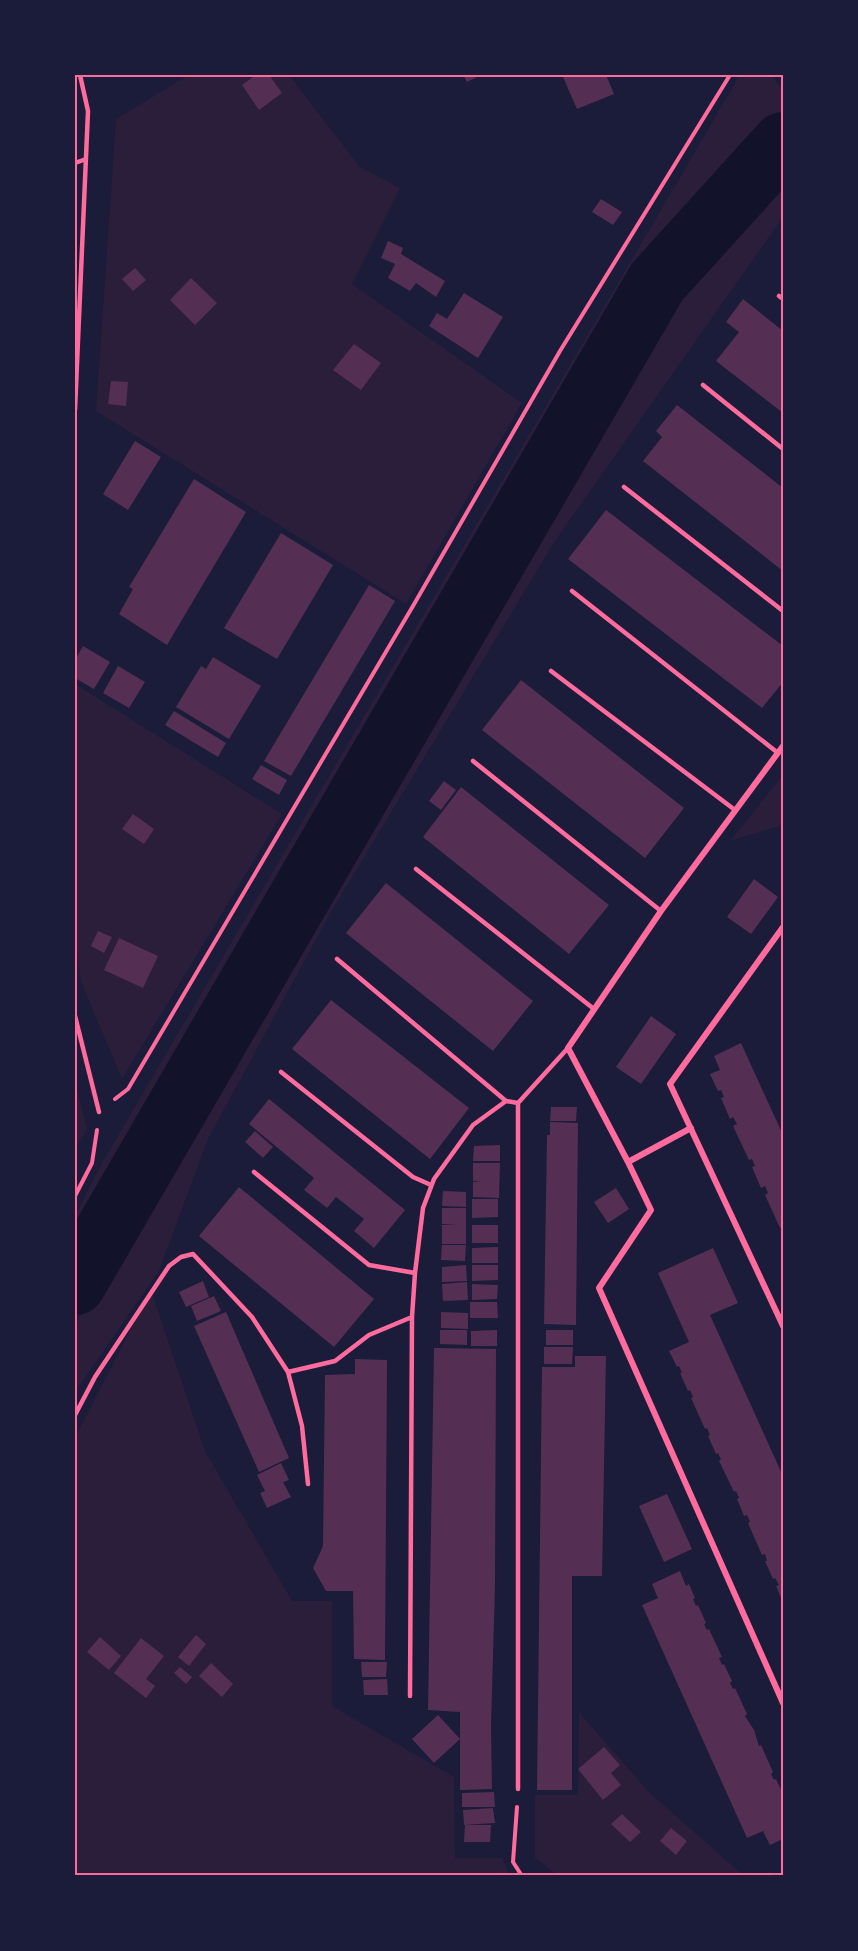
<svg xmlns="http://www.w3.org/2000/svg" width="858" height="1951" font-family="'Golos Text',sans-serif">
	<rect width="100%" height="100%" fill="#1b1b3a"/>
	<path fill="#2a1e3b" d="M189,75h100l71,92 40,21 -48,96 170,119 -116,201 -310,-193 20,-292z
		M740,75h31l12,15v40l-129,141 -579,997v-52l27,-53z
		M783,167v50l-228,324 -224,371 -123,227 -49,132 -84,121v-67l222,-377 370,-645c35,-49 75,-92 116,-136z
		M75,684l207,130 -160,265 -41,-97 -6,-43z
		M783,775v50l-53,16z
		M75,1081l12,48 -12,21z
		M151,1290l54,161 87,150h40v105l122,71 1,81h47l8,18h-435v-438z
		M579,1712l70,80 95,84h-185l-24,-18v-63h43z"/>
	<g fill="none" stroke-linecap="round" stroke-linejoin="round">
		<path stroke="#12122b" stroke-width="62" d="M75,1284l582,-1002 126,-139"/>
	</g>
	<path fill="#542f53" d="M256,75h13l13,18 -23,17 -17,-25z
		M463,75h18l-14,7z
		M567,75h39l8,19 -37,15 -14,-32z
		M601,199l21,13 -9,13 -21,-13z
		M388,241l15,7 -2,6 44,27 -9,16 -20,-14 -6,8 -22,-13 7,-14 -14,-6z
		M135,268l11,12 -13,11 -11,-12z
		M191,278l26,25 -22,22 -25,-25z
		M464,293l39,24 -25,41 -49,-32 8,-13 10,6z
		M743,299l40,32v82l-67,-52 23,-29 -13,-10z
		M354,344l27,19 -20,27 -28,-20z
		M111,381l17,1 -2,24 -18,-2z
		M677,405l106,83v83l-140,-110 19,-24 -6,-6z
		M135,441l26,16 -33,53 -25,-16z
		M194,479l52,33 -79,133 -48,-31 14,-25 -4,-2z
		M606,510l177,136v36l-21,26 -194,-149z
		M281,533l52,32 -56,94 -53,-31z
		M369,585l26,16 -104,175 -27,-15z
		M83,646l27,16 -16,27 -19,-11v-18z
		M213,657l48,29 -32,53 -53,-32 25,-41 5,3z
		M118,666l27,16 -16,26 -26,-15z
		M521,680l163,128 -39,50 -163,-128z
		M174,711l52,32 -8,14 -53,-32z
		M261,765l26,15 -8,15 -27,-16z
		M444,781l12,9 -15,20 -12,-9z
		M461,787l148,118 -40,49 -146,-117z
		M133,814l21,15 -10,15 -22,-15z
		M754,879l24,18 -27,37 -24,-17z
		M386,883l147,118 -40,50 -147,-118z
		M98,931l14,6 -8,16 -13,-7z
		M119,938l39,18 -15,32 -39,-18z
		M331,1000l138,108 -39,51 -138,-110z
		M651,1016l25,18 -35,50 -25,-17z
		M741,1043l42,92v92l-3,1 -15,-33 3,-2 -3,-7 -4,2 -9,-21 3,-1 -3,-7 -3,1 -16,-34 4,-2 -4,-7 -3,2 -9,-21 3,-1 -3,-7 -3,1 -8,-17 10,-4 -6,-14z
		M269,1099l136,111 -31,38 -20,-17 10,-12 -28,-22 -9,11 -23,-18 10,-12 -65,-54z
		M551,1107h26l-1,14h-26z
		M550,1122l28,1 -2,202 -32,-1 3,-189h3z
		M255,1131l18,16 -10,11 -18,-16z
		M500,1145v16h-27l1,-15z
		M473,1163h27l-1,35 -26,-1v-15h8l-8,-1z
		M239,1187l135,112 -40,48 -135,-111z
		M616,1188l13,21 -21,14 -14,-21z
		M443,1191l23,1v15l-24,-1z
		M472,1199h26v18l-26,1z
		M442,1208h24v36h-24v-19l15,-1h-15z
		M472,1225h26v18h-26z
		M442,1245h24l-1,16 -24,-1z
		M498,1247v16h-26v-15z
		M713,1248l25,55 -28,12 73,161v126l-7,-16 3,-1 -4,-7 -2,1 -8,-18h2l-2,-7 -3,1 -14,-32 2,-1 -3,-7 -3,1 -7,-17 2,-1 -3,-7 -2,1 -15,-31 2,-2 -3,-6 -2,1 -8,-18 2,-1 -3,-7 -2,1 -14,-31 2,-1 -3,-7 -2,1 -8,-18h2l-3,-7 -2,1 -8,-16 20,-9 -31,-69z
		M466,1265l1,16 -25,1v-15z
		M472,1265h26v15l-26,1z
		M203,1281l6,16 -23,10 -7,-15z
		M467,1282l1,18 -25,1 -1,-17z
		M472,1284l26,1 -1,14 -25,1z
		M214,1296l7,15 -24,10 -6,-15z
		M470,1302h27l1,16h-28z
		M226,1312l63,146 -30,14 -65,-146z
		M441,1312l27,1v16l-27,-1z
		M440,1330h27v15l-27,-1z
		M497,1330v16h-26v-15z
		M546,1330h27v15h-27z
		M544,1347h29l-1,17h-28z
		M434,1348l62,1 -1,236 -4,141 1,63 -32,1v-51l-26,24 -22,-24 26,-24 22,24v-27l-32,-2z
		M575,1356h31l-4,220h-30v214h-35l5,-423h33z
		M355,1359l32,1 -2,300 -31,-1 -1,-68h-27l-13,-23 10,-22 2,-171 30,-1z
		M281,1463l8,17 -6,2 8,15 -24,11 -7,-15 5,-2 -8,-16z
		M667,1494l25,55 -28,13 -25,-56z
		M680,1571l6,15 3,-2 6,14 -2,1 3,7 2,-1 8,18 -2,1 3,6 2,-1 13,28 -3,1 3,7 2,-1 8,17 -2,2 3,6 2,-1 12,26 -2,2 9,14 5,16 2,-1 12,27 -2,2 3,6 2,-1 7,15v45l-13,6 -7,-14 -16,7 -105,-233 16,-7 -6,-14z
		M196,1635l10,9 -17,22 -11,-9z
		M100,1637l21,19 -12,14 -22,-18z
		M141,1638l23,18 -18,23 9,7 -9,12 -32,-25z
		M361,1662h26l-1,15h-24z
		M211,1663l22,21 -11,13 -23,-21z
		M180,1667l12,10 -6,7 -12,-11z
		M387,1679l1,16h-24l-1,-15z
		M604,1747l16,18 -9,8 10,12 -18,15 -25,-31z
		M494,1792l1,15h-33v-14z
		M493,1808l2,15 -31,2 -1,-15z
		M622,1814l19,18 -11,10 -19,-18z
		M465,1825h26l-1,17h-26z
		M671,1828l16,13 -11,14 -16,-14z"/>
	<g fill="none" stroke-linecap="round" stroke-linejoin="round">
		<path stroke="#ff6b9d" stroke-width="4" d="M115,1099l13,-10 285,-483 147,-255 170,-276
			M75,1196l17,-33 5,-33
			M517,1807l-4,55 9,14"/>
		<path stroke="#ff6b9d" stroke-width="4.5" d="M75,163l11,-4
			M779,296l4,3
			M703,385l80,64
			M75,410l13,-299 -8,-36
			M624,487l159,124
			M572,591l206,162
			M551,671l184,139
			M473,761l188,150
			M416,869l178,140
			M337,959l169,142
			M75,1016l24,96
			M281,1072l132,105 18,8
			M254,1172l115,93 46,8
			M288,1372l14,54 6,58
			M75,1415l20,-38 74,-111 12,-9 12,-3 59,63 36,55 47,-11 34,-26 43,-18
			M410,1696l2,-379 3,-44 8,-65 11,-29 39,-54 33,-24 12,2
			M518,1789v-686l50,-55"/>
		<path stroke="#ff6b9d" stroke-width="6" d="M783,927l-113,157 113,242
			M691,1128l-63,34 23,48 -52,78 184,415
			M628,1162l-60,-114 93,-137 122,-165"/>
	</g>
	<rect width="858" height="1951" fill="none" stroke="#1b1b3a" stroke-width="153"/>
	<rect x="76" y="76" width="706" height="1798" fill="none" stroke="#ff6b9d" stroke-width="2"/>
</svg>
